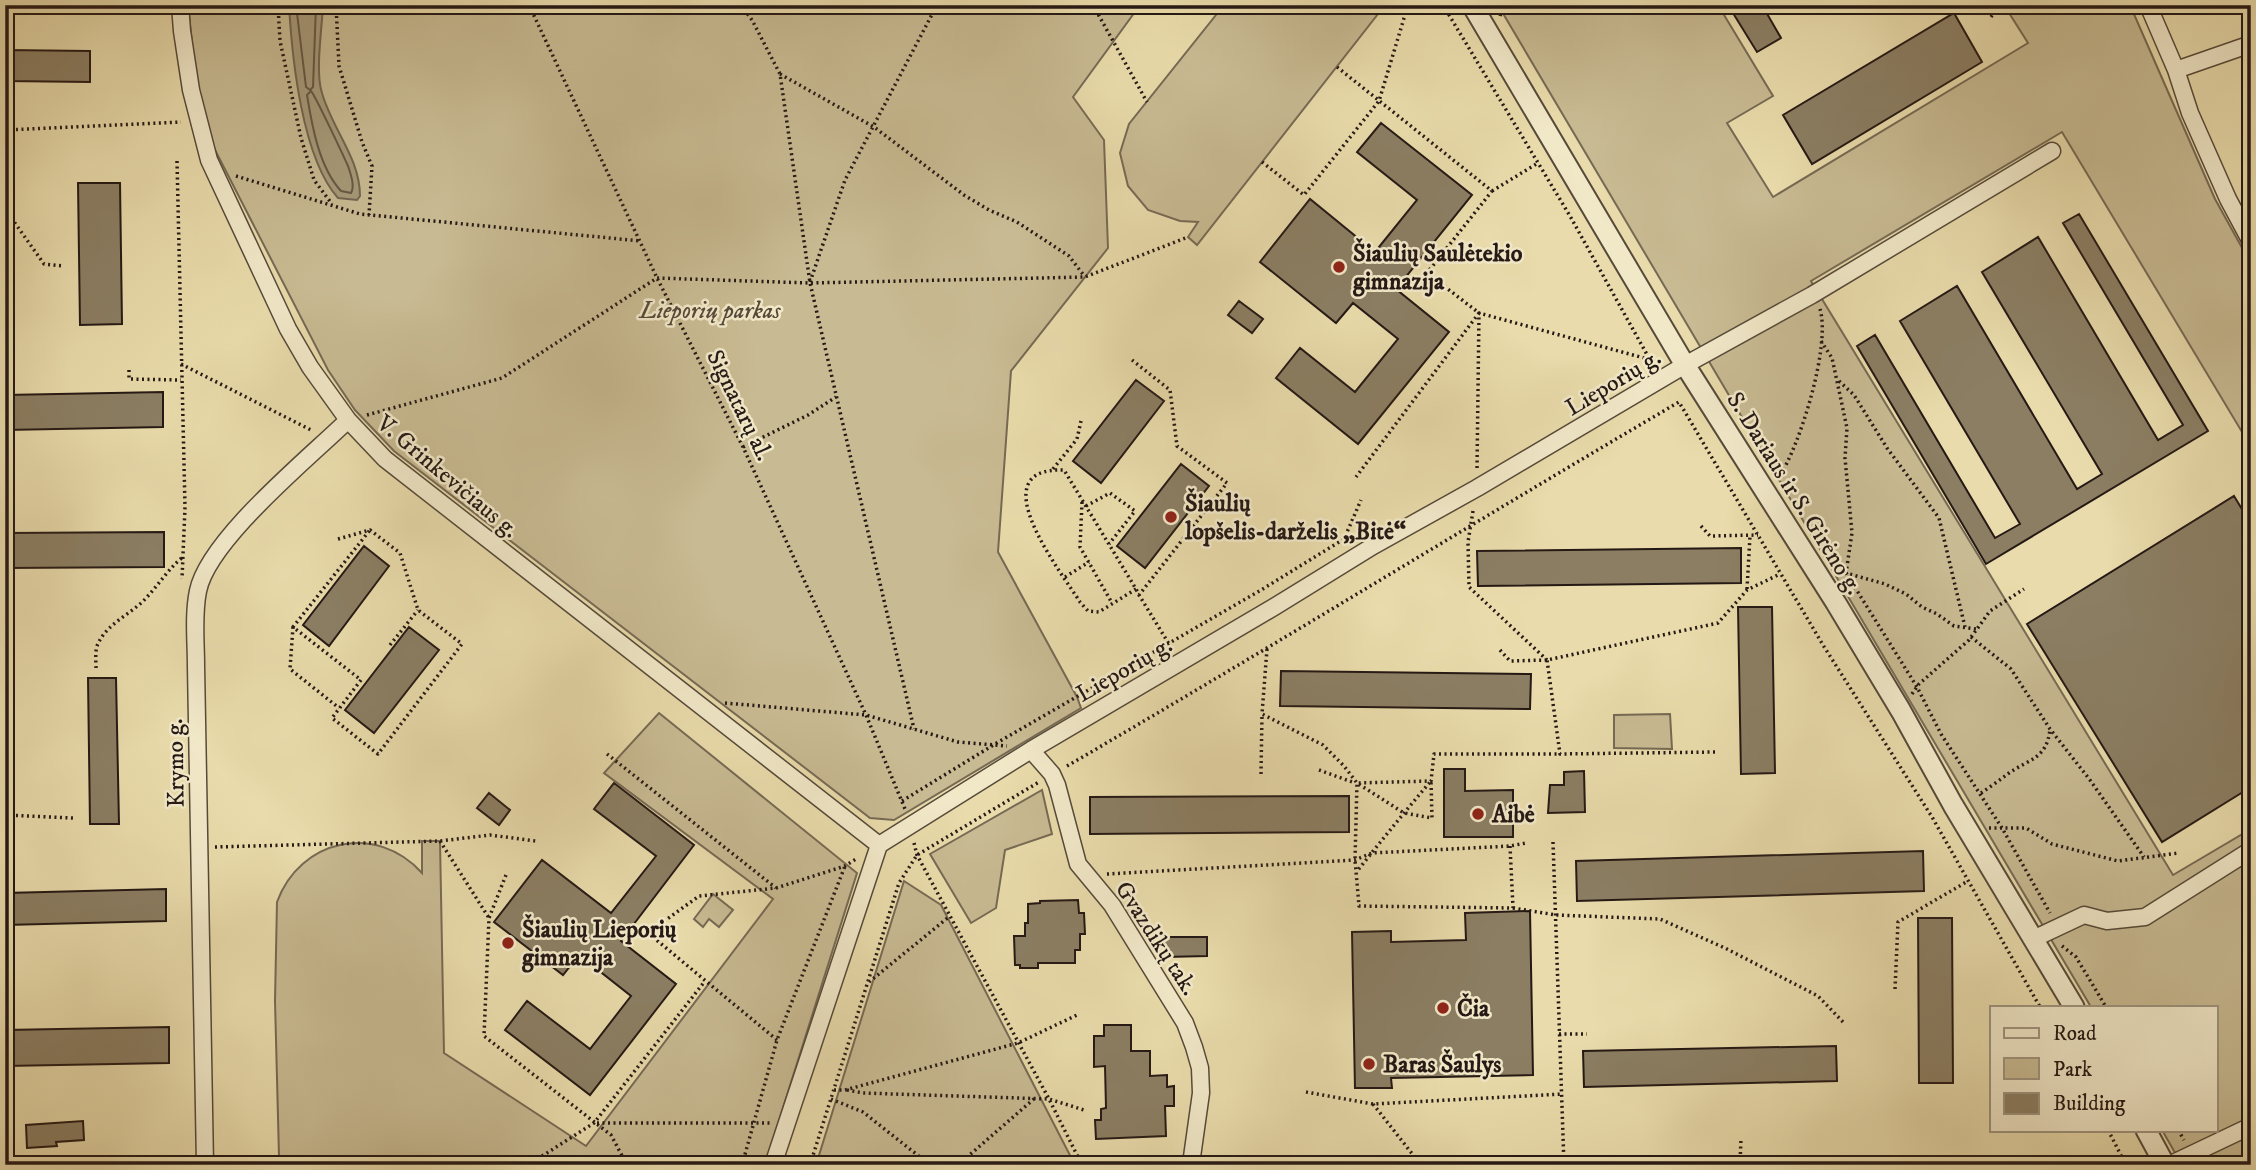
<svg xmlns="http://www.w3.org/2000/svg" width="2256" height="1170" font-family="'IM FELL DW Pica',serif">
	<rect width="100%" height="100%" fill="#e9dbab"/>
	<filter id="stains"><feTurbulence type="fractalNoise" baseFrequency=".00286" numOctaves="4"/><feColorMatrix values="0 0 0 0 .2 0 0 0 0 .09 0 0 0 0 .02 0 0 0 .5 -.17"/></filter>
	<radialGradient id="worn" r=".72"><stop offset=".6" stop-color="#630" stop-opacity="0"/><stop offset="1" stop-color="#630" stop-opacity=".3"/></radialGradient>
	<path fill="#c8ba92" stroke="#766a54" stroke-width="2" d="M188,5h952l-67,92 31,43 4,108 -97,123 -13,181 79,145 4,11 -187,112 -24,-2 -476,-367 -39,-41 -27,-40 -114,-222 -17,-59z
		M1224,5h142l1,4 3,-4h15l-188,240 -9,-8 10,-15 -18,-1 -32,-11 -20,-24 -8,-33 9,-29z
		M1498,5h220l55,91 -46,27 46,74 255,-154 -24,-38h126l85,194 36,65v183l-189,-315 -251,149 362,594 78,-46v336h-69l-20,-35h54v-123h-125z
		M659,713l198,160 -92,292h-483l-3,-9 -4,-155 2,-99c23,-63 99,-80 145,-29v-32h18l4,212 142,93 187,-247 -169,-126z
		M1670,714l2,35 -58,-1v-33z
		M1042,790l10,44 -47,16 -9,58 -25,15 -41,-69z
		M904,881l37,24 134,260h-259z
		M713,894l20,16 -14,17 -10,-8 -6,8 -9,-8z"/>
	<path fill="#a69978" stroke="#726650" stroke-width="2" d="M289,5h34c-1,24 -8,67 -1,88 10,36 38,65 38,103l-3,4 -19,-2c-36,-40 -46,-140 -49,-193z"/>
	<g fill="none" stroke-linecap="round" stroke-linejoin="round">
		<path stroke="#665946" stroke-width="2" d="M296,5l10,82 4,3 3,-3 3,-82
			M311,91c4,4 33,66 37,75 3,9 7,20 3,27l-10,-2c-22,-24 -29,-65 -34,-96z"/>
	</g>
	<path fill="#8b7e63" stroke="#251915" stroke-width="2" d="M1728,5h34l19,33 -24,14z
		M1954,13l28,49 -170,102 -29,-49z
		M5,50l85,1v31l-85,-1z
		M1381,123l91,72 -76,94 53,43 -91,112 -82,-66 24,-30 55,44 43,-53 -45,-36 -17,20 -76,-61 50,-63 65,53 42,-52 -60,-48z
		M78,183h42l2,141 -42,1z
		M2079,214l129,217 -222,133 -129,-218 18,-11 120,203 25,-14 -120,-203 57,-35 120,203 25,-15 -120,-202 56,-35 120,203 25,-15 -120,-202z
		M1239,301l24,18 -11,14 -24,-18z
		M1136,380l28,21 -63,82 -28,-22z
		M163,392v35l-158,3v-35z
		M1181,464l28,22 -64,82 -28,-22z
		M2234,496l17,28v263l-89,55 -135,-218z
		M164,532v35l-159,1v-35z
		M364,546l25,20 -60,80 -26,-21z
		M1741,548v35l-263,3 -1,-35z
		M1738,607h34l3,166 -34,1z
		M409,627l30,23 -65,83 -29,-23z
		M1281,671l250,3 -1,35 -250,-3z
		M88,678h28l3,146h-29z
		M1444,769h21v22l48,-1v47h-69z
		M1584,771l1,41 -37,1 2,-28h14v-13z
		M614,783l80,62 -73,96 55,43 -86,111 -85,-65 22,-29 63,48 41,-53 -52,-41 -16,20 -69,-53 48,-62 69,53 45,-57 -62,-47z
		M489,793l21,17 -11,15 -22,-17z
		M1349,796v36l-259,2v-37z
		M1923,851l1,40 -347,10 -1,-40z
		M166,889v32l-161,4v-32z
		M1078,900l1,13h5l1,21h-5v16h-5v13h-37v5h-18v-3h-5l-1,-29h11v-13h3v-19l12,-1v-2z
		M1530,911l3,164 -142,3 1,10h-37l-3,-156 39,-1v11l75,-2 -1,-27z
		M1918,918h34l1,165h-34z
		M1164,937h43v19l-42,1z
		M1104,1025h27v26h19v25l17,-1v12l7,-1v20h-9l1,30 -70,3 -1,-19h6v-11l5,-1 -1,-42 -11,1v-31h10z
		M169,1027v36l-164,3v-36z
		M1836,1046l1,35 -253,6 -1,-36z
		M83,1121l1,19 -28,2 1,4 -30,2 -1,-23z"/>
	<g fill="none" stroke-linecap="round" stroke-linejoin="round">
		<defs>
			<path id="minor" d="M180,5l2,26 9,59 18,70 79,169 22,38 38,53 37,39 494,386
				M2148,5l28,65 14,43 38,86 23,43
				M2176,70l75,-26
				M1031,750l21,24 5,11 21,79 34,41 73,118 9,24 6,21 1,25 -10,71
				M2033,939l51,-24 23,6 38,-4 106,-67
				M205,1165l-9,-499c0,-24 -3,-51 2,-75 10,-51 111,-133 150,-171
				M773,1165l106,-320 152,-95 243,-143 99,-61 104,-58 208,-123 127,-70 240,-144
				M2169,1165l82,-39"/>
			<path id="tertiary" d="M1472,5l213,360 151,238 65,108 52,94 121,202
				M2146,1130l19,35"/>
		</defs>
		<use href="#minor" stroke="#564a3a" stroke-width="19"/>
		<use href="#tertiary" stroke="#564a3a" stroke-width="23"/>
		<path stroke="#251915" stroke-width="3.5" stroke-dasharray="2 3.5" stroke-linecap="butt" d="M278,5l2,36 21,97 13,42 18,24
			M336,5l3,61 23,76 10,24 -3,49
			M529,5l128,273 86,169 123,268 39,94
			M741,5l11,15 28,54 30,209 104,446
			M1093,5l54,97
			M1443,5l127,211 80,144
			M1500,16l4,-11
			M1991,17l8,-12
			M1337,67l155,124 -65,82 52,40 -123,164
			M780,74l94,53 90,68 25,15 28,12 52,34 16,21
			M5,130l176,-8
			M177,161l8,346 -3,72
			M1262,162l42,33 75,-94 29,-96
			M236,176l124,38 281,27
			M1492,191l46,-28
			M5,209l39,55 19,2
			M5,250l4,-11 1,-25
			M810,282l35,-102 92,-175
			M1821,341l11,17 15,70 -2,30 7,75 -6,40 39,11 21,10 16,13 15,7 17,12 22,3
			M1132,360l38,30 7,56 50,37 -88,112
			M181,364l130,66
			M129,370v9l52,1
			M1839,381l15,14 33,53 52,70 26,109
			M367,415l135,-37 155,-100 153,5 275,-6 103,-40
			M743,447l65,-32 28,-18
			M1477,468l2,-155 176,48
			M1053,469l24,-30 4,-18
			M1778,479c22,-33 53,-133 42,-170
			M1082,502l-2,45 32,56
			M1086,506l24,-13 25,18 -26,33
			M1473,511l-5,31 1,45 78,73
			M1701,526l9,10 48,-1
			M338,539l32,-9 30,23 18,57 44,34 -84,110 -46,-36 29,-38 -68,-53 77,-97
			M1846,573l71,114 24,47 61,94 48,85
			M1065,577l24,-15
			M1136,589l-37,23 -11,-1 -8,-9c-18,-29 -102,-135 -16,-132l72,119 3,6 30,49
			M1747,589l3,-53
			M293,627l-3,42 49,39
			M1971,637l40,32 39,60 40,51 54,77
			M390,645l28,-35
			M1267,649l-5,65 61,31 21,21 13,17 47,30 28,5 -1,-37c-25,29 -49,59 -73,89
			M1500,650l10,11 37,-1
			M96,668c0,-6 -1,-16 1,-22 9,-23 34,-31 50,-49 13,-14 22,-29 37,-41
			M1912,694l7,-10 50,-44 21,-29 34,-22
			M725,703l141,12 92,27 49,4
			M1715,752l-155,2 -13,-94 171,-37 29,-33 33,-16
			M607,754l169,134
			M1067,766c205,-119 407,-244 612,-364l144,243 109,172 108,190
			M1319,770l36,13
			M1261,774l1,-60
			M1981,793c9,-6 19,-13 28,-20 20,-14 38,-14 41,-44
			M902,801l93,-57 266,-154 83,-51 17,-39
			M5,815l68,3
			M1989,828h37l26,16 66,17 61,-8
			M440,841l49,77
			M1553,842l11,323
			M914,843l3,12 132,244 33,66
			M1510,846l3,62 -154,-2 -4,-46 2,-77 74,-2 3,-27h126
			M215,847l225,-6 50,-6 46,6
			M1107,874l248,-14 17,-7 138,-7 16,-3
			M506,875l-17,43 -5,118 127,99 16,30
			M1513,908l43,7 104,4 65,29 93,48 25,26
			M2062,946l14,11 30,50
			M869,982l81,-66
			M1895,989l3,-67 70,-41
			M1559,1034h28
			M777,1040l-129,-107 51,-37 77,-8 69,-22 11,-7
			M834,1090h11l173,-47 59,-28
			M847,1090l16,3 186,6 35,11
			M1306,1092l67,12 190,-10
			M831,1099l32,13 67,53
			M1373,1104l48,61
			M597,1123h174
			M2108,1130l18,35
			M2178,1130l6,10
			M1627,1164v1
			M528,1165l66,-42 111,-142
			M742,1165l35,-125 68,-174
			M810,1165l89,-282 18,-28 122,-73
			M958,1165l77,-67
			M1740,1165l1,-27"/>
		<use href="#minor" stroke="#f1e8c8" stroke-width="16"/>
		<use href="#tertiary" stroke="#f1e8c8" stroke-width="19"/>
	</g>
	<g fill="#8f2418" stroke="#f1e8c8" stroke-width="2.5">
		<circle cx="1339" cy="267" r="7"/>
		<circle cx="1171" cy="517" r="7"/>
		<circle cx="1478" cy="814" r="7"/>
		<circle cx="508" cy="943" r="7"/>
		<circle cx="1443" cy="1008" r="7"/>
		<circle cx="1369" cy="1064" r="7"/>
	</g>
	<g text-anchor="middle" stroke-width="5" stroke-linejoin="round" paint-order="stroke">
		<g font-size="24" font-weight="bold" fill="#251915" stroke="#f1e8c8" text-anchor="start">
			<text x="1353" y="261">Šiaulių Saulėtekio<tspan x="1353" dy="28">gimnazija</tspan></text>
			<text x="1185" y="511">Šiaulių<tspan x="1185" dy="28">lopšelis-darželis „Bitė“</tspan></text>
			<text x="1492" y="822">Aibė</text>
			<text x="522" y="937">Šiaulių Lieporių<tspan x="522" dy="28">gimnazija</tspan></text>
			<text x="1457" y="1016">Čia</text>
			<text x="1383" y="1072">Baras Šaulys</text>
		</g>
		<g font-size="24" font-style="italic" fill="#56493a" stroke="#f1e8c8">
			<text x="710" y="318">Lieporių parkas</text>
		</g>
		<g font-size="24" fill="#251915" stroke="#f1e8c8">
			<text transform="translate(1613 382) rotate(-31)" y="8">Lieporių g.</text>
			<text transform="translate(740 405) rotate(64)" y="8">Signatarų al.</text>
			<text transform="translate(448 476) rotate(40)" y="8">V. Grinkevičiaus g.</text>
			<text transform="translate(1795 493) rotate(58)" y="8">S. Dariaus ir S. Girėno g.</text>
			<text transform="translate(1124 669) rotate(-30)" y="8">Lieporių g.</text>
			<text transform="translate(175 763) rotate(-91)" y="8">Krymo g.</text>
			<text transform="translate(1157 938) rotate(57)" y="8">Gvazdikų tak.</text>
		</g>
	</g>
	<rect width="2256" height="1170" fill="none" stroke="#e9dbab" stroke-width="28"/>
	<rect x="7" y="7" width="2242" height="1156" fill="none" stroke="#251915" stroke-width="3.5"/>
	<rect x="14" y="14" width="2228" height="1142" fill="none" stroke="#251915" stroke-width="2"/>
	<rect x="1990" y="1006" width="228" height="126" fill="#f1e8c8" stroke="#9f9580" stroke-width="2"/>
	<rect x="2004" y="1028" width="35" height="10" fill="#f1e8c8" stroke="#9f9580" stroke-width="2"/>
	<text x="2053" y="1040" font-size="21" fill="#251915">Road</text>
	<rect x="2004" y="1058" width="35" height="21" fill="#c8ba92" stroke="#9f9580" stroke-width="2"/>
	<text x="2053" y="1076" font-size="21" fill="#251915">Park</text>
	<rect x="2004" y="1093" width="35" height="21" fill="#8b7e63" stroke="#9f9580" stroke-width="2"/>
	<text x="2053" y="1110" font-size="21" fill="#251915">Building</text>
	<rect width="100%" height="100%" filter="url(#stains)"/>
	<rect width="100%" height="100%" fill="url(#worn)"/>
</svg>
